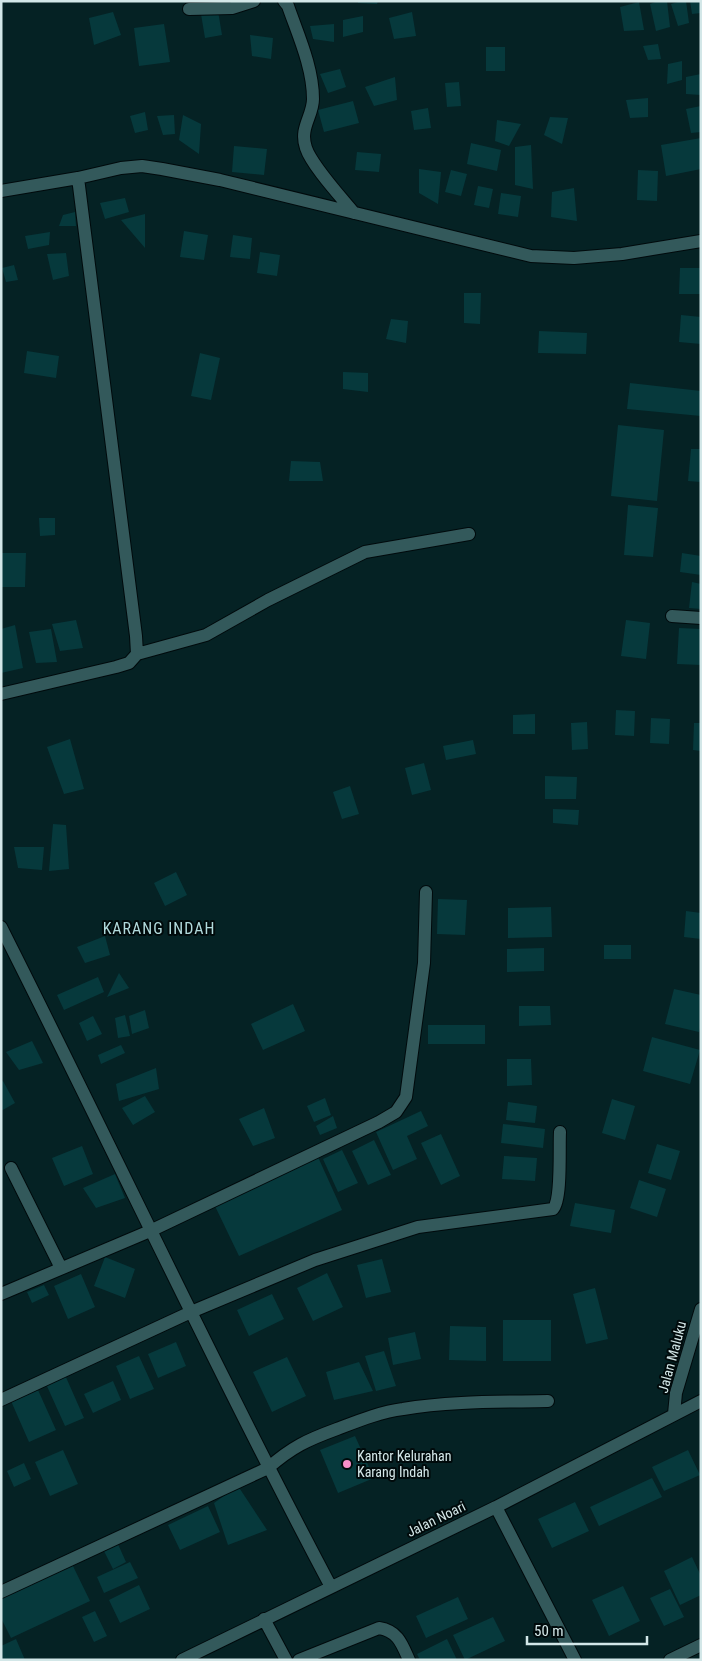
<svg xmlns="http://www.w3.org/2000/svg" width="702" height="1661" font-family="'Roboto Condensed',sans-serif">
	<rect width="100%" height="100%" fill="#052224"/>
	<path fill="#06393c" d="M358,1h20l-1,3 -19,-1z
		M658,1h9l3,26 -14,4 -6,-27z
		M681,1h5l3,22 -11,3 -7,-22z
		M690,1h11v12l-9,1z
		M639,2l5,28 -20,1 -4,-24z
		M218,11l4,24 -17,3 -4,-24z
		M113,12l8,23 -27,10 -5,-27z
		M412,12l4,24 -22,3 -5,-21z
		M363,16v16l-20,5v-17z
		M164,24l6,38 -31,4 -5,-38z
		M334,24v18l-21,-3 -3,-13z
		M250,35l23,3 -2,21 -19,-3z
		M658,44l3,15 -13,1 -5,-14z
		M486,47h19v24h-19z
		M682,61v19l-15,4 1,-20z
		M340,69l6,18 -18,6 -8,-19z
		M701,74v21l-15,-1v-17z
		M395,77l2,23 -23,6 -9,-19z
		M459,82l2,24 -14,1 -2,-24z
		M648,98v19l-18,1 -4,-18z
		M353,101l6,22 -35,9 -6,-22z
		M701,106v26l-10,1 -5,-24z
		M428,108l3,20 -17,2 -3,-19z
		M145,112l3,18 -13,3 -5,-17z
		M174,115l1,19 -12,1 -6,-19z
		M183,115l18,9 -2,30 -20,-14z
		M550,117l18,1 -6,26 -18,-9z
		M497,120l24,4 -12,22 -14,-5z
		M701,138v31l-35,7 -5,-31z
		M471,143l30,7 -4,21 -30,-7z
		M531,145l2,44 -18,-4v-38z
		M234,146l33,3 -3,26 -32,-3z
		M357,152l24,2 -2,18 -24,-2z
		M419,169l22,3 -3,32 -19,-11z
		M451,170l16,4 -6,22 -16,-4z
		M638,170l20,1 -1,30 -20,-1z
		M478,186l15,3 -4,19 -15,-3z
		M574,188l3,33 -26,-4 1,-25z
		M501,193l20,3 -3,21 -20,-3z
		M125,198l4,14 -24,7 -5,-16z
		M75,212l1,14h-17l4,-11z
		M145,214v34l-24,-28z
		M184,231l24,4 -4,25 -24,-3z
		M50,232l-1,13 -21,4 -3,-13z
		M233,235l19,3 -2,21 -20,-2z
		M260,252l20,3 -3,21 -20,-3z
		M66,253l3,23 -16,4 -6,-26z
		M14,265l4,15 -12,2 -4,-14z
		M680,268h21v26h-22z
		M464,293h17l-1,31 -16,-1z
		M681,315l20,2v27l-22,-2z
		M391,319l17,2 -2,22 -20,-4z
		M539,331l48,2 -1,21 -48,-1z
		M27,351l32,5 -3,22 -32,-5z
		M200,353l20,5 -9,42 -20,-4z
		M343,372l25,1v19l-25,-3z
		M630,383l71,8v25l-74,-7z
		M618,425l46,5 -7,71 -46,-5z
		M691,449h10v33l-13,-1z
		M291,461l29,1 3,19h-34z
		M628,505l30,3 -5,49 -29,-2z
		M39,518h16v17l-15,1z
		M2,553h24l-1,34h-23z
		M682,553l19,3v19l-21,-3z
		M692,582l9,2v25l-12,-1z
		M76,620l7,28 -23,3 -8,-27z
		M626,620l24,3 -4,36 -25,-3z
		M15,625l8,43 -22,5v-44z
		M679,628l22,1v36l-24,-1z
		M51,629l6,33 -21,1 -7,-31z
		M616,710l19,1 -1,25 -19,-1z
		M535,714v20h-22v-19z
		M651,718l19,1 -1,25 -19,-1z
		M587,722l1,27 -16,1 -1,-27z
		M694,723h7v28l-8,-1z
		M70,739l14,50 -20,5 -17,-47z
		M473,740l3,14 -30,6 -3,-14z
		M424,763l7,27 -19,5 -7,-27z
		M545,776l32,1 -1,22h-31z
		M350,786l9,28 -17,5 -9,-27z
		M553,809l26,1 -1,15 -25,-2z
		M53,824l13,1 3,44 -20,2z
		M14,847h30l-2,23 -24,-2z
		M176,872l11,23 -22,11 -11,-23z
		M438,899l29,1 -2,35 -28,-1z
		M551,907l1,30 -44,1v-30z
		M686,911l15,2v26l-17,-2z
		M105,936l5,19 -25,8 -8,-16z
		M604,945h27v14h-27z
		M544,948v23l-37,1v-23z
		M119,973l10,15 -22,9z
		M98,977l6,15 -40,18 -7,-15z
		M674,989l27,6v29l-2,8 -34,-8z
		M293,1004l12,27 -42,19 -12,-26z
		M519,1006h31l1,19 -32,1z
		M145,1010l4,18 -17,6 -3,-18z
		M125,1015l5,21 -12,2 -3,-20z
		M93,1016l9,18 -15,7 -8,-18z
		M428,1025h57v19h-57z
		M652,1037l48,13 -10,34 -47,-13z
		M32,1041l11,22 -24,7 -13,-18z
		M121,1045l4,8 -24,11 -3,-9z
		M507,1059h24l1,26 -25,1z
		M156,1068l3,21 -40,12 -3,-17z
		M3,1081l12,22 -14,8v-29z
		M145,1096l10,16 -22,13 -11,-17z
		M325,1098l6,17 -17,7 -7,-16z
		M612,1099l23,7 -10,34 -23,-7z
		M508,1102l29,4 -2,17 -29,-3z
		M264,1108l11,30 -22,8 -14,-27z
		M421,1111l7,15 -21,10 10,23 -24,11 -17,-38z
		M333,1116l4,12 -17,7 -4,-9z
		M503,1124l42,5 -2,19 -42,-5z
		M441,1134l19,42 -19,9 -20,-42z
		M374,1140l17,35 -23,10 -16,-34z
		M657,1144l23,7 -9,29 -23,-7z
		M82,1146l11,28 -29,12 -12,-28z
		M342,1150l16,33 -20,9 -15,-33z
		M504,1156l33,2 -2,23 -33,-2z
		M318,1157l24,53 -103,46 -25,-52z
		M115,1174l10,24 -29,10 -13,-20z
		M639,1180l27,9 -9,28 -27,-9z
		M575,1203l40,7 -4,23 -41,-7z
		M105,1257l30,12 -10,29 -31,-12z
		M382,1259l9,33 -25,6 -9,-33z
		M327,1273l16,34 -30,14 -16,-33z
		M81,1274l14,33 -27,12 -14,-33z
		M44,1285l5,10 -17,8 -5,-11z
		M595,1288l13,51 -22,5 -13,-50z
		M272,1294l12,25 -35,17 -12,-26z
		M503,1320h48v41h-48z
		M450,1326l36,1v34l-37,-1z
		M415,1332l6,27 -28,6 -5,-27z
		M176,1342l10,24 -28,12 -10,-24z
		M384,1351l12,35 -20,5 -11,-35z
		M139,1356l15,33 -24,10 -14,-33z
		M287,1357l19,39 -34,16 -19,-40z
		M359,1362l14,29 -39,9 -8,-28z
		M65,1375l19,43 -19,8 -19,-42z
		M113,1381l8,19 -28,13 -9,-19z
		M38,1390l18,40 -27,12 -18,-41z
		M355,1436l19,42 -36,15 -18,-43z
		M63,1450l15,34 -28,12 -15,-34z
		M688,1450l12,25 -36,16 -12,-24z
		M24,1463l7,16 -17,8 -7,-16z
		M652,1478l10,19 -63,29 -9,-19z
		M238,1486l29,44 -39,15 -14,-42z
		M575,1502l14,29 -37,17 -14,-29z
		M208,1506l12,26 -40,18 -12,-25z
		M117,1542l9,20 -13,7 -10,-20z
		M692,1557l9,19v19l-21,10 -16,-34z
		M130,1562l8,16 -34,15 -7,-16z
		M72,1564l18,37 -79,37 -10,-20v-20z
		M139,1585l11,24 -30,14 -11,-23z
		M623,1586l17,35 -31,15 -17,-36z
		M670,1589l14,28 -20,9 -14,-28z
		M458,1597l10,22 -42,19 -10,-22z
		M95,1611l12,25 -13,6 -12,-25z
		M493,1617l12,24 -40,19 -12,-25z
		M16,1639l9,21h-24v-14z
		M447,1639l10,21h-37l-3,-6z"/>
	<g fill="none" stroke-linecap="round" stroke-linejoin="round">
		<defs>
			<path id="minor" d="M284,1l4,5c10,29 25,61 25,93 0,17 -14,29 -7,49 6,18 35,49 48,65
				M189,9l43,-1 22,-7
				M1,191l77,-13 43,-10 21,-2 20,3 58,11 311,76 43,2 48,-4 79,-13
				M672,616l29,2
				M137,654l69,-19 62,-35 97,-48 104,-18
				M1,694l115,-27 13,-4 8,-9 -1,-18 -58,-458
				M1,927c111,220 215,443 330,660
				M11,1168l50,100
				M1,1294l149,-63 229,-109 17,-10 10,-15 18,-134 2,-71
				M1,1400l190,-88 124,-52 103,-33 135,-18c9,-9 6,-62 7,-77
				M674,1414l2,-21 25,-84
				M496,1507l79,153
				M1,1592l267,-124c24,-21 39,-28 69,-39 21,-8 43,-17 66,-20 46,-8 98,-7 145,-8
				M264,1619l22,41
				M182,1660l314,-153 205,-106
				M299,1660l80,-32c19,3 23,16 30,32
				M670,1660l31,-15"/>
		</defs>
		<use href="#minor" stroke="#000a0c" stroke-width="14"/>
		<use href="#minor" stroke="#33595b" stroke-width="12"/>
	</g>
	<circle fill="#f98fca" stroke="#000a0b" stroke-width="2" cx="347" cy="1464" r="5"/>
	<g text-anchor="middle" stroke-width="4" stroke-linejoin="round" paint-order="stroke">
		<g font-size="14" fill="#d3e7e8" stroke="#000a0b">
			<text transform="translate(672 1357) rotate(-75)" y="5">Jalan Maluku</text>
			<text transform="translate(436 1519) rotate(-26)" y="5">Jalan Noari</text>
		</g>
		<g font-size="14" fill="#d3e7e8" stroke="#000a0b" text-anchor="start">
			<text x="357" y="1461">Kantor Kelurahan<tspan x="357" dy="16">Karang Indah</tspan></text>
		</g>
		<g font-size="16" letter-spacing="1" fill="#b1dadc" stroke="#000a0b">
			<text x="159" y="934">KARANG INDAH</text>
		</g>
	</g>
	<rect width="702" height="1661" fill="none" stroke="#d3e7e8" stroke-width="5"/>
	<path d="M527 1636v8h120v-8" fill="none" stroke="#d3e7e8" stroke-width="2.5"/>
	<text x="534" y="1636" font-size="15" fill="#d3e7e8" stroke="#000a0b" stroke-width="4" paint-order="stroke">50 m</text>
</svg>
